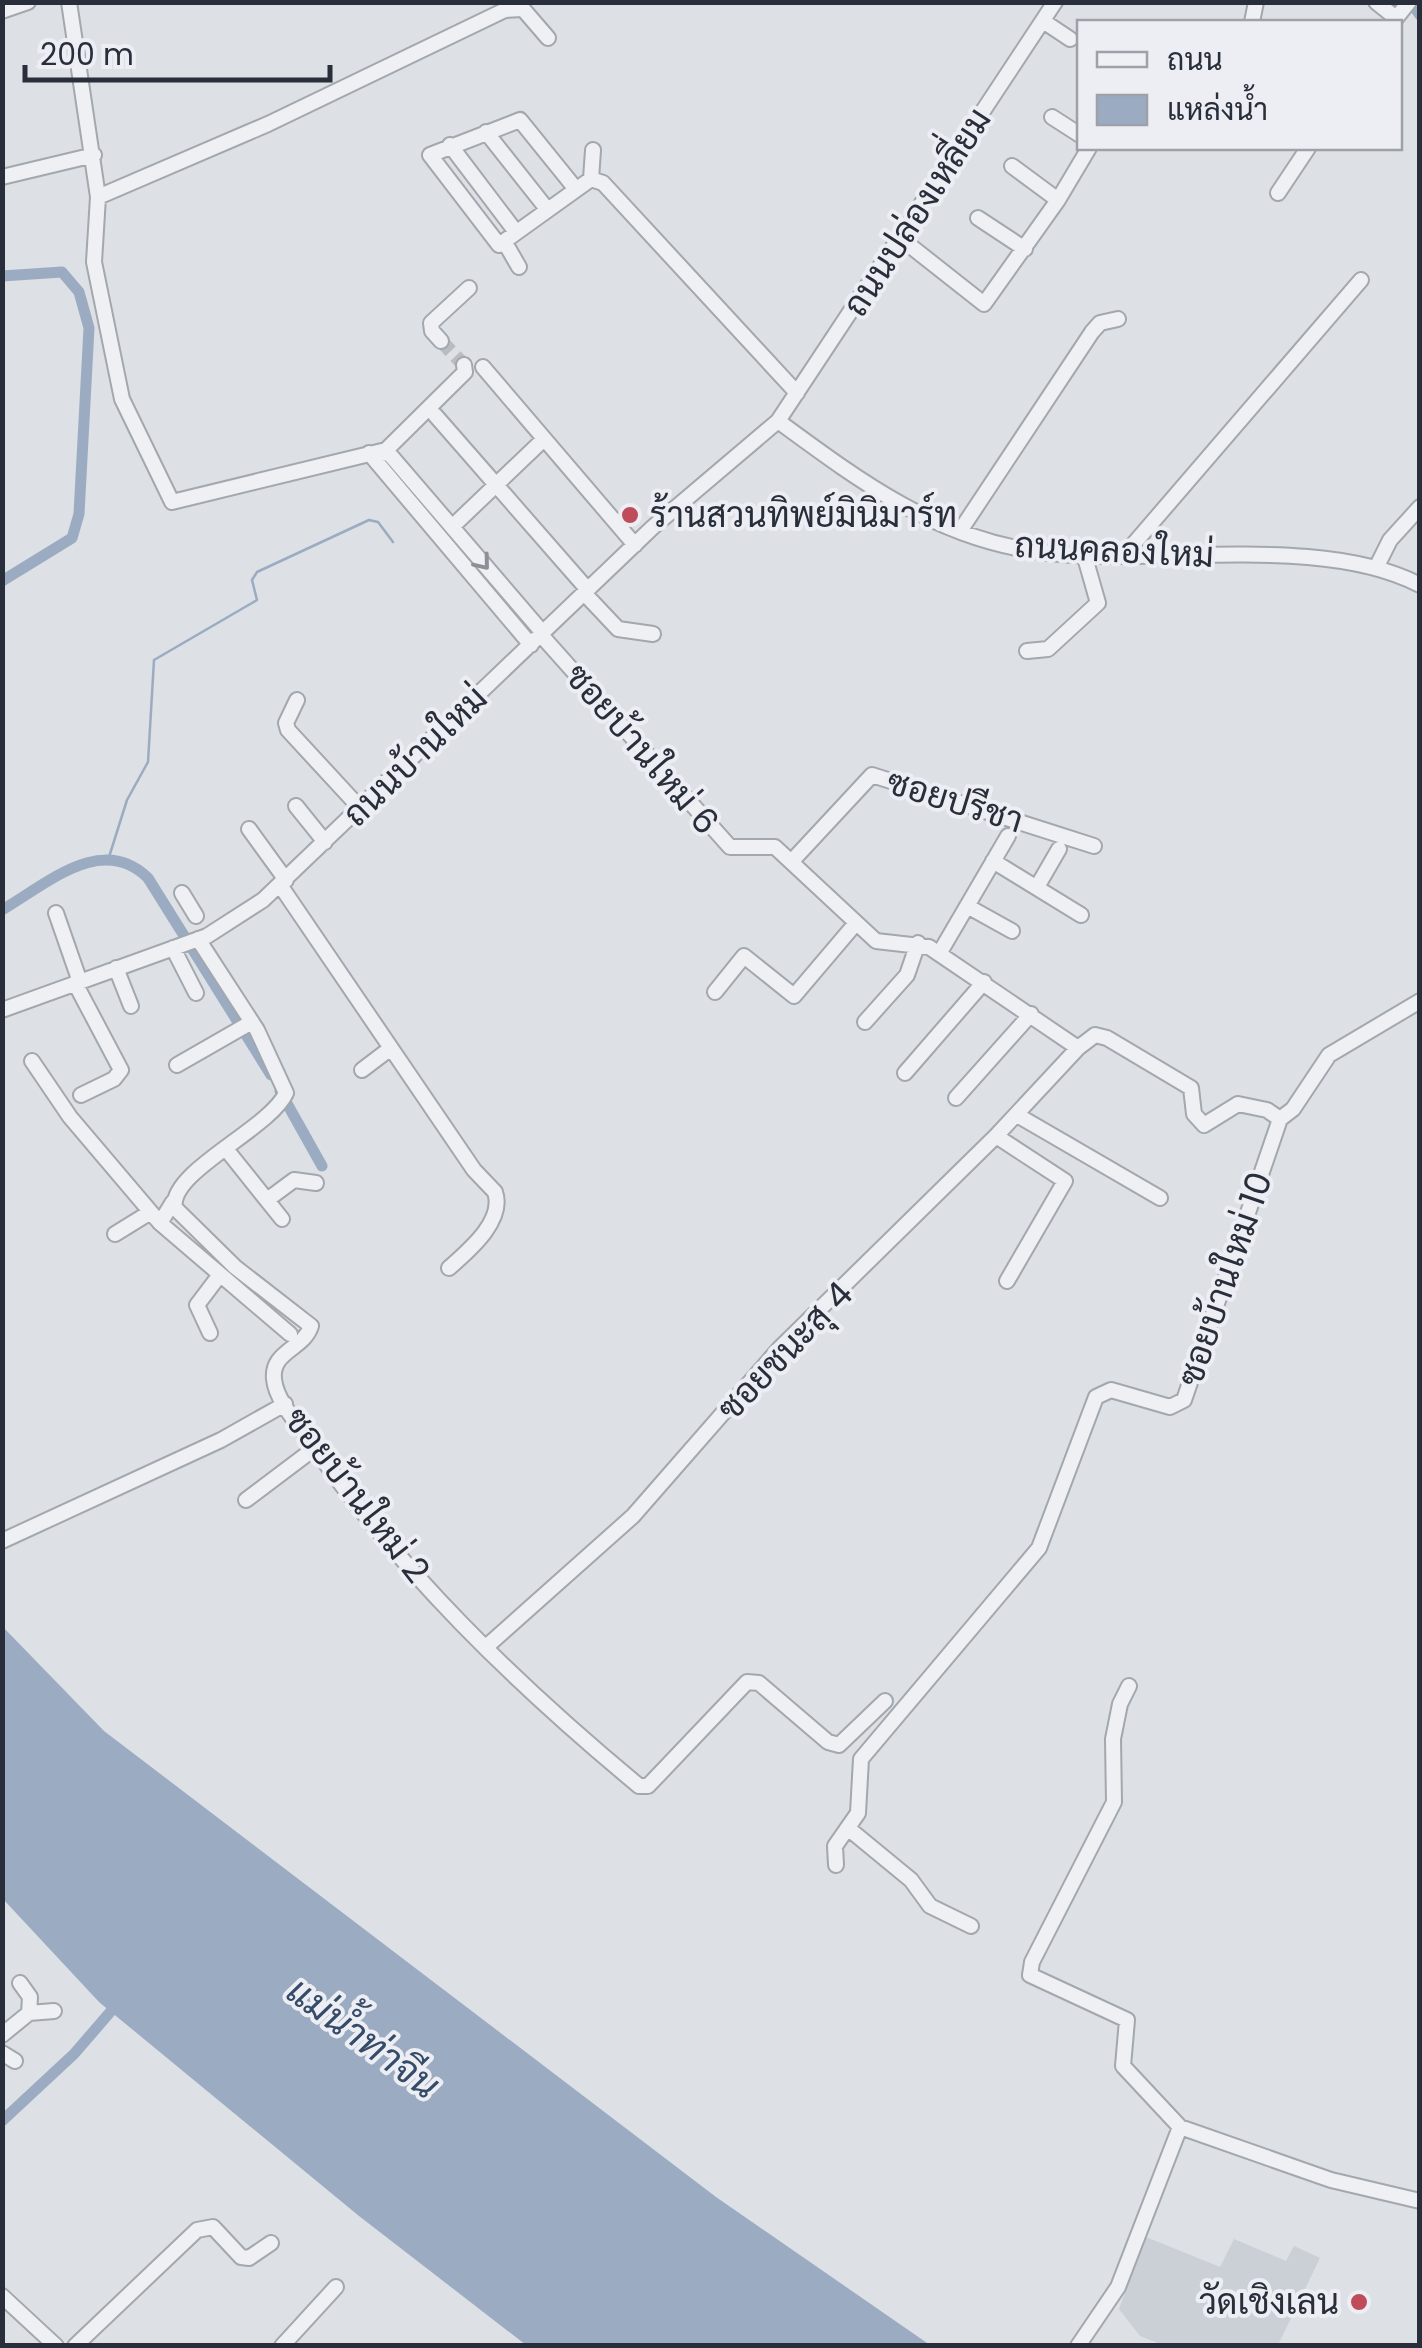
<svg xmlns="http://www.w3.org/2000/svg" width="1422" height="2348" font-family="Poppins,Sarabun,sans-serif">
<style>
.built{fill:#cbcfd6}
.water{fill:#9bacc2}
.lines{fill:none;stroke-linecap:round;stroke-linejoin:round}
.stream{stroke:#9bacc2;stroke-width:2.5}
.canal{stroke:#9bacc2;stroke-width:11}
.minor-tunnel{stroke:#b9bcc3;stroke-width:14;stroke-dasharray:14 7;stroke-linecap:butt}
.minor-casing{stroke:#a3a7ae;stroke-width:18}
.minor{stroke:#eff0f4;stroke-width:14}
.oneway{stroke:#8c8f97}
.poi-dot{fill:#bf4c5a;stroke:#eceef3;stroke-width:4}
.labels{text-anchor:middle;stroke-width:8;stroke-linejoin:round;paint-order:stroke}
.street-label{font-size:35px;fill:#282e3a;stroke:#eceef3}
.poi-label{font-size:35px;fill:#282e3a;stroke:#eceef3;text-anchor:start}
.water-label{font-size:38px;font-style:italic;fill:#364b69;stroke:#eceef3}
</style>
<rect width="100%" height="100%" fill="#dde0e5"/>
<path class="built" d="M1146,2237L1220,2267L1234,2239L1286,2261L1294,2246L1320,2258L1278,2345H1163L1140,2336L1119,2309Z"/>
<path class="water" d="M2,1626L104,1731L716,2197L930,2345H526L359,2216L99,2002L3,1899Z"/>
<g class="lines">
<path class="stream" d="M109,857L127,800L148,762L154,660L257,600L252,580L257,572L369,520L378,522L393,542"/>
<path class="canal" d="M1411,2L1420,15
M2,276L62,272L79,292L89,328L79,514L72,538L2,581
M2,910C48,883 102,833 148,878L271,1075
M280,1091L322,1166
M2,2121L74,2054L118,2003"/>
<path class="minor-tunnel" d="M441,341L464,365"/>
<defs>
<path id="minor" d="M69,2L98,197L94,262L122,399L172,502L386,450L543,633
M1376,2L1396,18
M2,11L28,2
M1043,21L1070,39
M1252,22L1256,2
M1393,22L1409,2
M1052,117L1080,135
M486,132L547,209
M450,145L516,232
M1012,166L1058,200
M2,177L94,155
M591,179L603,183L797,393
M591,179L593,150
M575,188L520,120L430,155L499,245L591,179
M1278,193L1308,148
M98,197L268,124L505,10L523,9L548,38
M978,218L1025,249
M899,237L984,304L1058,200L1089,148
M504,241L519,267
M441,341L432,331L431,323L469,288
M483,367L635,545
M435,415L588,590
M778,421C857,479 934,537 1034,551C1149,568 1318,532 1420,585
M369,453L531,645
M382,454L465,372L464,365
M454,525L544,439
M960,531L1092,332L1100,323L1118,319
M1125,554L1361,280
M1377,566L1390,540L1420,507
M584,593L618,629L653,634
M541,635L730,847H775L876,941L929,947L1078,1048L1095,1035L1107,1038L1191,1088L1194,1114L1204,1125L1238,1104L1267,1110L1280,1119
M1027,651L1048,649L1098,603L1084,554
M297,700L286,723L288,730L360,808
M296,806L325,842
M249,829L286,880
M792,861L872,775L1094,846
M993,861L1081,915
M280,885L474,1170L495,1192C505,1221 468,1251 449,1268
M1037,887L1059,849
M182,893L196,916
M967,906L1012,931
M56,913L80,982
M198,939L257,1030L286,1093C270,1129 168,1172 175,1208L235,1267L311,1326C304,1349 271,1351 274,1379C276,1400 296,1422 308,1438C398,1570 516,1684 639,1786H648L747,1682L759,1683L828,1742L839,1745L885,1701
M173,948L196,993
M939,954L1008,836
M116,968L131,1006
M75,983L121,1070L114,1079L81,1095
M715,992L744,956L794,996L856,923
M2,1010L207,936L263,900L653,527L778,421L1055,2
M865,1022L907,975L918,943
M32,1061L70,1117L160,1223
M177,1065L252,1022
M362,1070L391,1048
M905,1073L984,982
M956,1098L1031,1014
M1017,1115L1160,1198
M996,1136L1065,1181L1007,1281
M226,1149L282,1219
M267,1200L294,1180L316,1183
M173,1202L160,1223L290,1334
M115,1234L149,1213
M210,1333L197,1305L219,1276
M246,1500L315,1448
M2,1541L221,1440L285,1404
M486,1647L633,1516L779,1349L996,1136L1078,1048
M1129,1686L1120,1704L1113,1739L1114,1802L1032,1962L1030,1975L1127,2020L1123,2066L1180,2127L1331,2180L1420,2201
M849,1829L911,1880L930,1906L971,1926
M836,1865L835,1846L858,1813L861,1759L1039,1548L1096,1397L1111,1390L1170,1407L1184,1400L1280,1119L1293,1109L1329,1055L1420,1001
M20,1983L30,1997L29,2013
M2,2035L29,2013L54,2011
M2,2053L15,2061
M2,2296L56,2346
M75,2346L197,2230L213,2227L241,2257L249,2258L271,2243
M282,2346L336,2287
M1078,2346L1118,2287L1180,2127"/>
</defs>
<use href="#minor" class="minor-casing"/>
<use href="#minor" class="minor"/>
</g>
<defs><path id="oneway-chevron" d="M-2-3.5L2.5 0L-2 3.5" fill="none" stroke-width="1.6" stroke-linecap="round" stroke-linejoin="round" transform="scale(2.5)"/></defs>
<use class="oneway" href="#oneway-chevron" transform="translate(483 563) rotate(51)"/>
<g class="poi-dot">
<circle cx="630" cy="515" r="10"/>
<circle cx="1359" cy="2302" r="10"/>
</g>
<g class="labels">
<g class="street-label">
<text transform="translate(917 212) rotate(-57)" y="12">ถนนปล่องเหลี่ยม</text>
<text transform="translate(1114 550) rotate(3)" y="12">ถนนคลองใหม่</text>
<text transform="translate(642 749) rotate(49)" y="12">ซอยบ้านใหม่ 6</text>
<text transform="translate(415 756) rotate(-44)" y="12">ถนนบ้านใหม่</text>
<text transform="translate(955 801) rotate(17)" y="12">ซอยปรีชา</text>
<text transform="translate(1225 1279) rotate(-71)" y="12">ซอยบ้านใหม่ 10</text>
<text transform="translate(785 1351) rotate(-46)" y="12">ซอยชนะสุ 4</text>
<text transform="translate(357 1495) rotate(52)" y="12">ซอยบ้านใหม่ 2</text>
</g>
<g class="poi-label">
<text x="650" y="527">ร้านสวนทิพย์มินิมาร์ท</text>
<text x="1339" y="2314" text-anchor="end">วัดเชิงเลน</text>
</g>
<g class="water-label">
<text transform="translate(363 2038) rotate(36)" y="13">แม่น้ำท่าจีน</text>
</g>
</g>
<rect width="1422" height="2348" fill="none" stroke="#282e3a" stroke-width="10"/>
<rect x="1077" y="20" width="325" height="130" fill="#eceef3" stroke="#9ea1a9" stroke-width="2.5"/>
<rect x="1097" y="52" width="50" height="15" fill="#eff0f4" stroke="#9ea1a9" stroke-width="2.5"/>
<text x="1167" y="70" font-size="30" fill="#282e3a">ถนน</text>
<rect x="1097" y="95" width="50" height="30" fill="#9bacc2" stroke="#9ea1a9" stroke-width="2.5"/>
<text x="1167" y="120" font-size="30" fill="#282e3a">แหล่งน้ำ</text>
<path d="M25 65v15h305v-15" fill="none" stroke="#282e3a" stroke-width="5"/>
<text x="40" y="65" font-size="30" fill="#282e3a" stroke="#eceef3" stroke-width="8" paint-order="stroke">200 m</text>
</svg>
